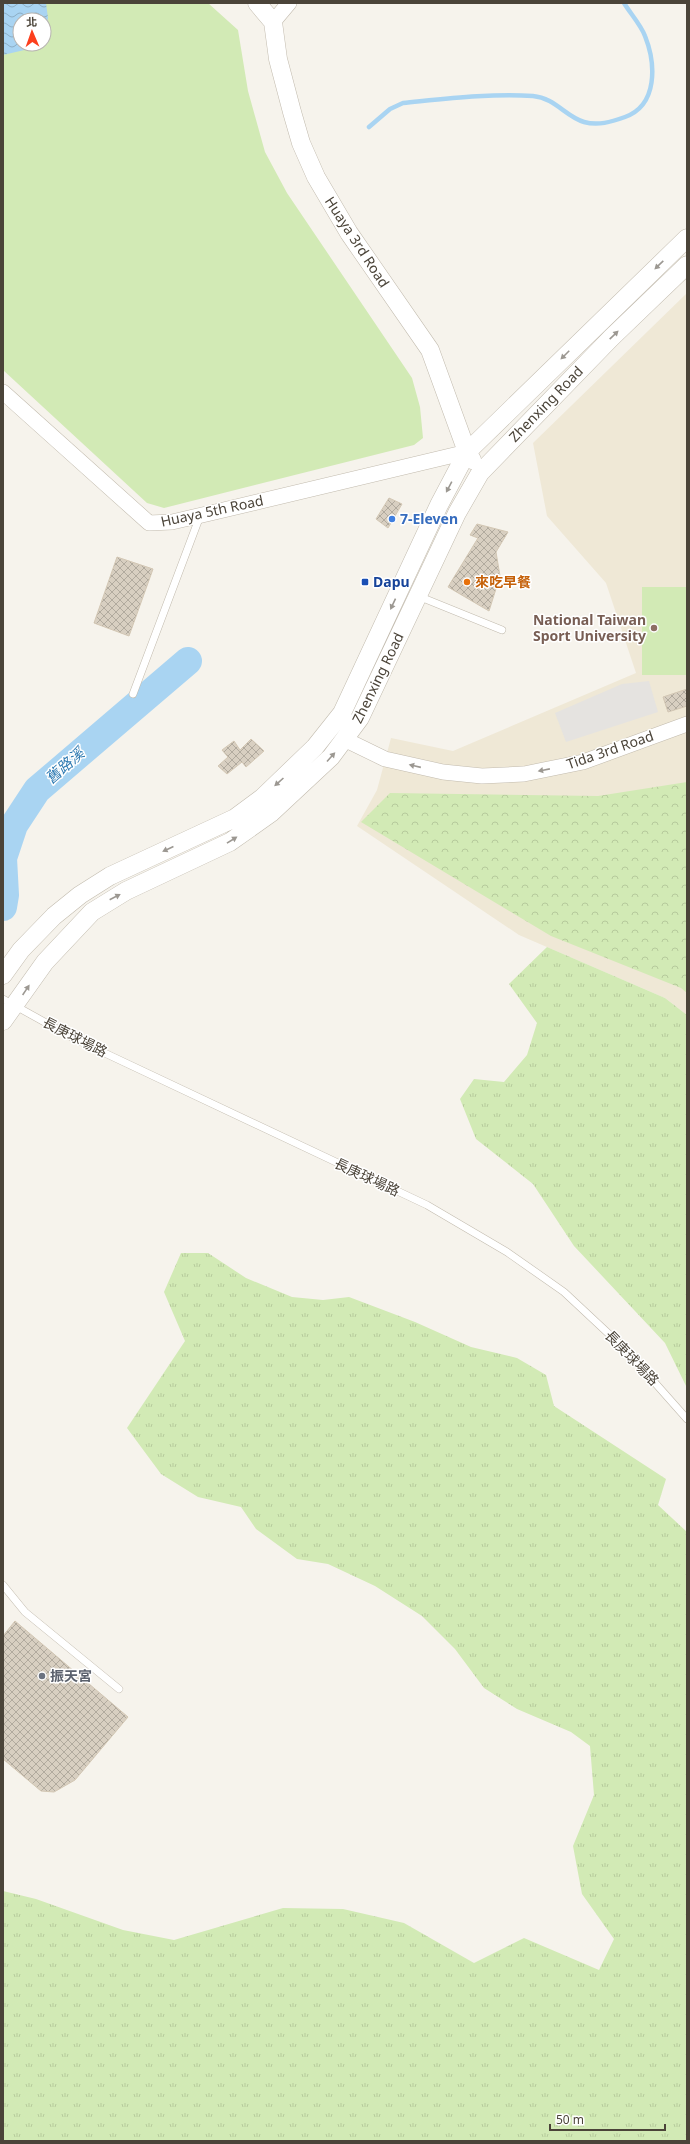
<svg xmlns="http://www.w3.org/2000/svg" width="690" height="2144" font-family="'Noto Sans','Noto Sans TC',sans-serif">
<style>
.education{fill:#efe8d6}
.grass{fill:url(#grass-tufts)}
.forest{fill:url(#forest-crowns)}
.park{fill:#d2eab5;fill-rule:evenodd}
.parking{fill:#e5e3e0}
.water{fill:url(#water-waves)}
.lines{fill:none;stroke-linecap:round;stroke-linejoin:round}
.stream{stroke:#a9d4f2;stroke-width:4.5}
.river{stroke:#a9d4f2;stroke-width:28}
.building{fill:url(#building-cross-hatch);stroke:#d3c7b4}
.service-casing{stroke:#c2bbae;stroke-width:8}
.minor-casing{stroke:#c2bbae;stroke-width:16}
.tertiary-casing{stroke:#c2bbae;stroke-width:19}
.service{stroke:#fff;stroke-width:7}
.minor{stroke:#fff;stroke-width:15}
.tertiary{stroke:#fff;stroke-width:18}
.oneway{fill:#9c9892}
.shop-dot{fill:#3f7fe0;stroke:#fff;stroke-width:1.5}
.transit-dot{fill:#1a4fb4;stroke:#fff;stroke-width:1.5}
.food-dot{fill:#e8710a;stroke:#fff;stroke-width:1.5}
.education-dot{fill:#8d6e63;stroke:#fff;stroke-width:1.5}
.worship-dot{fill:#6b7280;stroke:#fff;stroke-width:1.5}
.labels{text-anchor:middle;stroke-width:3;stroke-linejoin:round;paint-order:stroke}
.street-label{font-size:14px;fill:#4b4439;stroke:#fff}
.shop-label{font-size:14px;font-weight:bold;fill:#366cbe;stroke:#fff;text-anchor:start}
.transit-label{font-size:14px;font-weight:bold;fill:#164399;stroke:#fff;text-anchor:start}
.food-label{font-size:14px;font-weight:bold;fill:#c56008;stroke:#fff;text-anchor:start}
.education-label{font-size:14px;font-weight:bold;fill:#785e54;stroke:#fff;text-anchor:end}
.worship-label{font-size:14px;font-weight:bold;fill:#5b616d;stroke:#fff;text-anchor:start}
.water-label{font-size:15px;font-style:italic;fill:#2e7ab2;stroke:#fff}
</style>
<defs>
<pattern id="grass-tufts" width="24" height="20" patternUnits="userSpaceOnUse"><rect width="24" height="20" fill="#d2eab5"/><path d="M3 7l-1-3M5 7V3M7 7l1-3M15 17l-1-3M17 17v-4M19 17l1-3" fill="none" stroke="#b6ca9c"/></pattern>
<pattern id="forest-crowns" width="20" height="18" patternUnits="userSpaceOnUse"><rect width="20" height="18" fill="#d2eab5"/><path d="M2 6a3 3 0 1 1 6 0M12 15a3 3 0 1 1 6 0" fill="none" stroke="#b6ca9c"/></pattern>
<pattern id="water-waves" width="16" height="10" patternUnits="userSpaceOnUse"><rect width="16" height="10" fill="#a9d4f2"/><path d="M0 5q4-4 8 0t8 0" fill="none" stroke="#8caec5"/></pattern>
<pattern id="building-cross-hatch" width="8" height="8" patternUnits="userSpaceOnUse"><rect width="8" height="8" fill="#d8cfc1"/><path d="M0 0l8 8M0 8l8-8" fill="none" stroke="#b1aa9e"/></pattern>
</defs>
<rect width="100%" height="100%" fill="#f6f3ec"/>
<path class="education" d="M687,293V1015L665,998L519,935L357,826L377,790L391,738L453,751L636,673L606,583L547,516L533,443Z"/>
<path class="grass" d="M547,947L665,998L687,1015V1388L665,1343L574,1246L533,1184L476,1139L460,1099L474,1079L504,1082L527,1055L537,1023L509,984Z
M181,1253H208L246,1278L292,1297L323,1300L349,1297L415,1322L471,1347L517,1358L546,1375L554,1406L666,1479L658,1505L687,1532V2141H3V1891L36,1899L123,1930L174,1940L283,1908L343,1909L404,1923L474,1963L524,1938L599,1970L614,1939L582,1894L573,1846L594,1795L590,1746L571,1732L517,1709L484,1688L455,1649L422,1616L375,1586L328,1564L297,1559L256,1529L241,1507L198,1497L161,1474L127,1428L185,1341L164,1292Z"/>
<path class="forest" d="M687,782V993L681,988L551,936L361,822L390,793L598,796Z"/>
<path class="park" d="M3,3H208L238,30L248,91L265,152L287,193L412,378L420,407L423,438L414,445L164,508L147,503L3,370ZM20,20H44V44H20Z
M642,587H687V675H642Z"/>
<path class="parking" d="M649,681L658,712L566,742L555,713L622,684Z"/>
<path class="water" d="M3,3H46L48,18L44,37V20H20V44H37L33,48L3,55Z"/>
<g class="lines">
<path class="stream" d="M369,127L390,109L403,103C444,99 492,93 533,96C555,98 566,117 584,122C598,126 611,122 625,117C658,105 656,64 645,36C641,25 630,13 624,3"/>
<path class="river" d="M3,907L5,895L3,858L14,825L37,790L188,661"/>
</g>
<path class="building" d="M389,498L402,504L388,528L376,519Z
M477,524L508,532L496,552L500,576L489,611L448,587L478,538L470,535Z
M117,557L153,569L129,636L94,623Z
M687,689V706L668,712L663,697Z
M251,739L264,751L246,767L242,762L227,774L218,766L228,757L222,750L234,741L240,750Z
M15,1621L128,1717L75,1780L54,1792L41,1791L3,1759V1636Z"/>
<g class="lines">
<defs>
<path id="service" d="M418,596L502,630
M133,694L200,516
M3,999L75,1039L427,1205L507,1252L564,1292L625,1349L687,1419
M3,1585L25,1612L119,1689"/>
<path id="minor" d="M273,22L289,3
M3,392L149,523L172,522L215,512L467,452
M346,740L385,759L443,772L482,776L524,774L583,762L687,724"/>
<path id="tertiary" d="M257,3L273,22L278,59L292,112L301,143L316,177L349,233L430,350L467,452L472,460
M3,975L21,950L54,916L80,895L110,876L235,818L262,798L315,747L342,713L439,505L467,452L687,238
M3,1021L45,962L92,912L126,891L230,842L271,813L331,757L360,718L457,513L480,473L611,338L687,265"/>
</defs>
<use href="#service" class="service-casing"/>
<use href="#minor" class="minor-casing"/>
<use href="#tertiary" class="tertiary-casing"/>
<use href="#service" class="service"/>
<use href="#minor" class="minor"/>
<use href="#tertiary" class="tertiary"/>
</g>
<defs><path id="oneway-solid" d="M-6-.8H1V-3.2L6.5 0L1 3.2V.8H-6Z"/></defs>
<g class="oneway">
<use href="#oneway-solid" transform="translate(659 265) rotate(136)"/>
<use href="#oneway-solid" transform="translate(614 335) rotate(-44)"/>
<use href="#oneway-solid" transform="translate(565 355) rotate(135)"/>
<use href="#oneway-solid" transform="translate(449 487) rotate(118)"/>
<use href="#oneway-solid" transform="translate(393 604) rotate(115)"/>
<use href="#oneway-solid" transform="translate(331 757) rotate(-48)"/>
<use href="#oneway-solid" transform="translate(415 766) rotate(-167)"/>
<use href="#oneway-solid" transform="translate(544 770) rotate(169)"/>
<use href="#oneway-solid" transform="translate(279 782) rotate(138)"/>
<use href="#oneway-solid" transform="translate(232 840) rotate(-32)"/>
<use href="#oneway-solid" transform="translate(168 849) rotate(155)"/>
<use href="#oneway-solid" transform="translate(115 897) rotate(-27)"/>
<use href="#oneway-solid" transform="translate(26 990) rotate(-56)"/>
</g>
<circle class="shop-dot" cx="392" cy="519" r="4"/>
<rect class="transit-dot" x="361" y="578" width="8" height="8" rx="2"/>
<circle class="food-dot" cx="467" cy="582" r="4"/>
<circle class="education-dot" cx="654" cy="628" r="4"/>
<circle class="worship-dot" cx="42" cy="1676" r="4"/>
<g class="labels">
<g class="street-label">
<text transform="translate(357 242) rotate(57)" y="5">Huaya 3rd Road</text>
<text transform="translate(546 404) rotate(-46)" y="5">Zhenxing Road</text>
<text transform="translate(212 511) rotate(-12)" y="5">Huaya 5th Road</text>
<text transform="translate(378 678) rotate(-64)" y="5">Zhenxing Road</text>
<text transform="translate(610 750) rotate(-19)" y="5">Tida 3rd Road</text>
<text transform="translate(75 1037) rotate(27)" y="5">長庚球場路</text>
<text transform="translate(367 1177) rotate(25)" y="5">長庚球場路</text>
<text transform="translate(632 1358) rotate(46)" y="5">長庚球場路</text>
</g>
<g class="shop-label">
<text x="400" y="524">7-Eleven</text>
</g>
<g class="transit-label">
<text x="373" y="587">Dapu</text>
</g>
<g class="food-label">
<text x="475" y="587">來吃早餐</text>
</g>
<g class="education-label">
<text x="646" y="625">National Taiwan<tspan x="646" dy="16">Sport University</tspan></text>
</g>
<g class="worship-label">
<text x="50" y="1681">振天宮</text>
</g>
<g class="water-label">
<text transform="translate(65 766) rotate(-41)" y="5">舊路溪</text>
</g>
</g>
<rect width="690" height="2144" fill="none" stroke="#4b4439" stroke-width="8"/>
<g transform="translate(32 32) rotate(358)"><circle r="19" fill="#ffffff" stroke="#b7b4b0"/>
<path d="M0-3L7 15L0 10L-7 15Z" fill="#fc3f1d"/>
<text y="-6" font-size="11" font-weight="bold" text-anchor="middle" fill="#4b4439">北</text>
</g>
<path d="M550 2124v6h115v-6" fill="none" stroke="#4b4439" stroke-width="2"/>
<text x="556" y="2124" font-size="12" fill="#4b4439" stroke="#ffffff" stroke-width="3" paint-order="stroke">50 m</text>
</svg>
